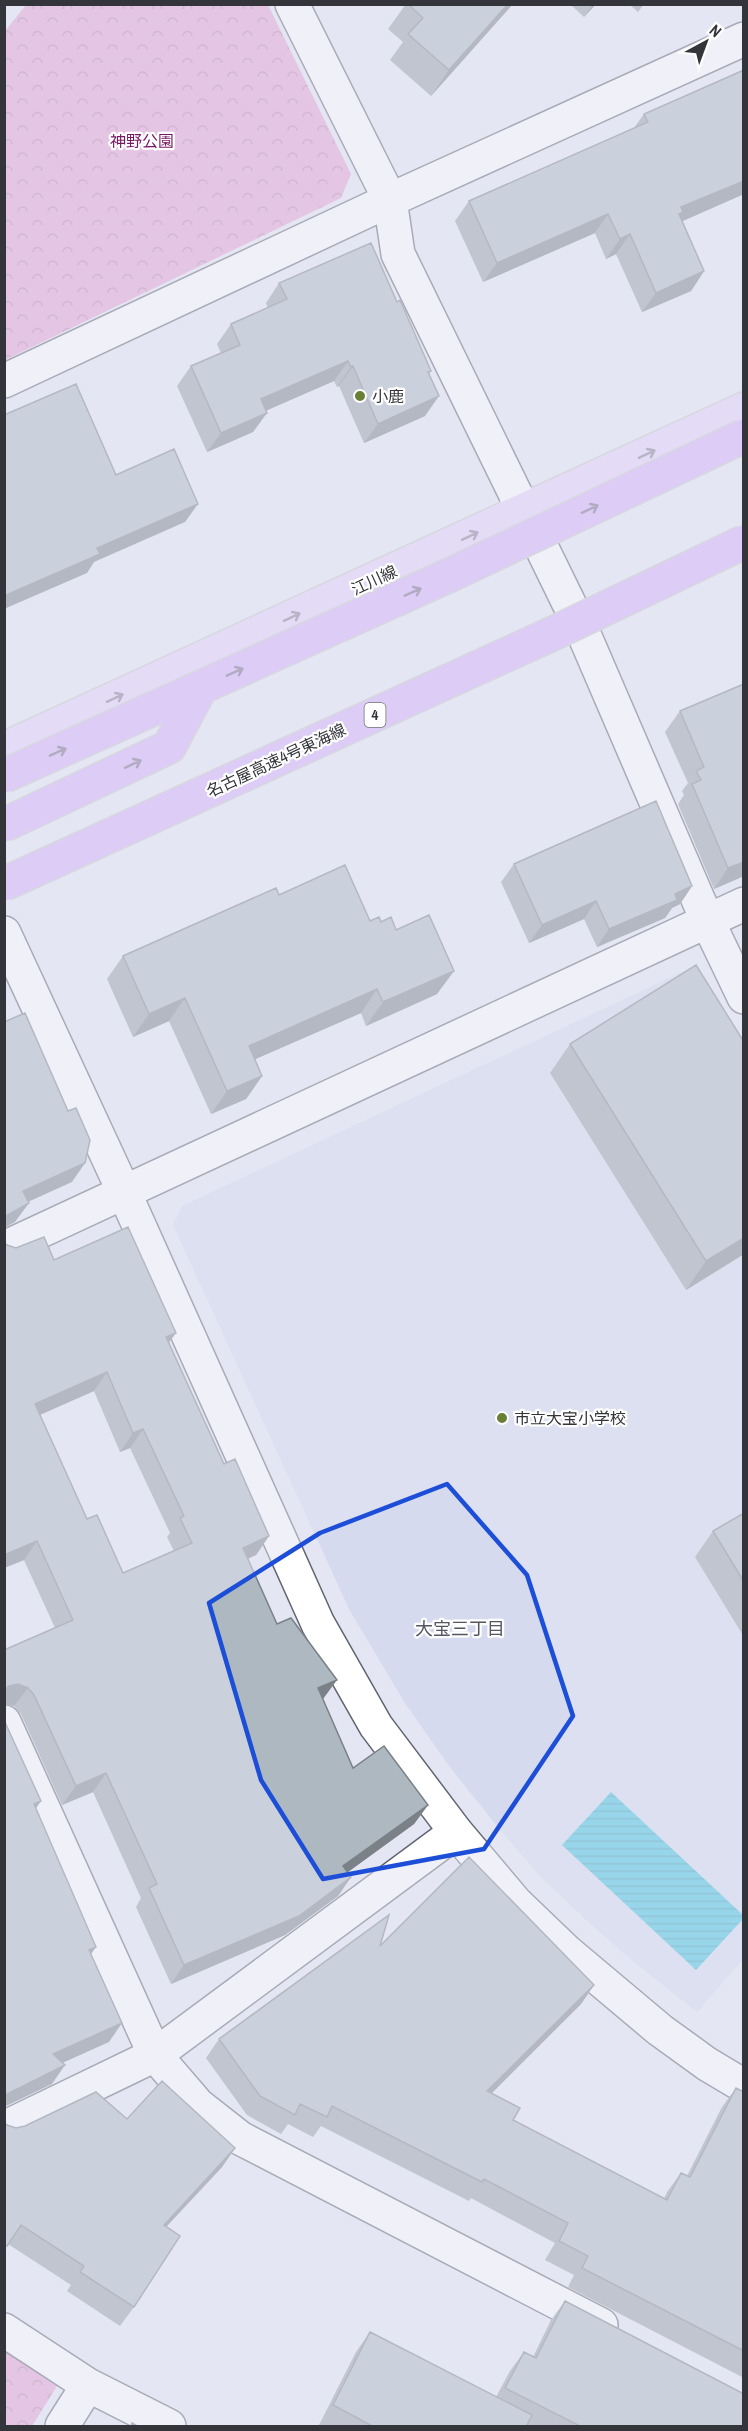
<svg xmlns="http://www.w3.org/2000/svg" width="748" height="2431" font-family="'Archivo Narrow','Noto Sans JP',sans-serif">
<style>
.built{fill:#d6daee}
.park{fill:url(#park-crowns)}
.water{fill:url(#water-rules)}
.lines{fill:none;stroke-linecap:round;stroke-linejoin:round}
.street-casing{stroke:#61646f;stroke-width:36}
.primary-casing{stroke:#c6c6c8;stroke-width:36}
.street{stroke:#fff;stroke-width:33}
.primary{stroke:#e5cffd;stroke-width:33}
.highway-bridge-casing{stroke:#c6c6c8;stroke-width:36;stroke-linecap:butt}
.highway-bridge{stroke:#d4affb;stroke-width:33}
.wall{fill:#969ea6;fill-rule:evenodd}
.shaded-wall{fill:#7a8187}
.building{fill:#aeb8c1;stroke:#7a8187;stroke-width:1.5;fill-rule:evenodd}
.oneway{stroke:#847a92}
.oneway2{stroke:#746687}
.marked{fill:none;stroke:#1d4ed8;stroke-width:4.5;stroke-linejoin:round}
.poi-dot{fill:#678033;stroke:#fff;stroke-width:2}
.labels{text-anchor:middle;stroke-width:4.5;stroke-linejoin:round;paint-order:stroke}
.shield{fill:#fff;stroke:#717275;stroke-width:1.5}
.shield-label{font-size:15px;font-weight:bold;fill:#34353a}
.park-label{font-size:16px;fill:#751a64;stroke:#fff}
.poi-label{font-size:16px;fill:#34353a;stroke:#fff;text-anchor:start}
.street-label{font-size:16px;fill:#34353a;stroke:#fff}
.neighbourhood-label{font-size:18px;fill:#545661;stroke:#fff}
</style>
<defs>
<pattern id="park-crowns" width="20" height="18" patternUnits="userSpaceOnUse" patternTransform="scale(1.5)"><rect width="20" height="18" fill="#e49dd2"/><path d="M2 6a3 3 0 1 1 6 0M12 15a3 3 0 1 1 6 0" fill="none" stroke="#ba81ab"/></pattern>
<pattern id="water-rules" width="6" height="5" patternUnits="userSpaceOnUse" patternTransform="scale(1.5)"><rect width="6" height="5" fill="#39c2df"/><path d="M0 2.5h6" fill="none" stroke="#319eb6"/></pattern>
</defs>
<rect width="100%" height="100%" fill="#e4e6f3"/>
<path class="built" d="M684,971L704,984L744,1067V1958L697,2012L635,1963L587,1921L538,1874L500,1830L449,1766L405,1703L350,1611L173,1225L182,1206Z"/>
<path class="park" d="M26,5H268L351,174L341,198L5,360V31Z
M4,2350L57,2386L32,2426H5Z"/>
<path class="water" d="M611,1792L743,1915V1919L696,1970L562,1845Z"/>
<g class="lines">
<defs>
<path id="street" d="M292,4L390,200L398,254L583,632L707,920L744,997
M4,381L390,200L744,39
M4,933L124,1192L318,1624L376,1726L456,1832L516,1903L566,1951L660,2030L707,2064L744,2086
M4,1248L744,904
M4,1722L155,2055L198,2105L240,2138L601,2325
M4,2128L155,2055L456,1832
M4,2330L88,2385L169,2426
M62,2426L88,2385"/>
<path id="primary" d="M4,749L744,409"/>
</defs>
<use href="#street" class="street-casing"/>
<use href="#primary" class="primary-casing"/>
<use href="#street" class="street"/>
<use href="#primary" class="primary"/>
<defs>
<path id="highway-bridge" d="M4,776L450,575L744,436
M4,825L169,747L201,687
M4,884L554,633L744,542"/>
</defs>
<use href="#highway-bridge" class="highway-bridge-casing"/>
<use href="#highway-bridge" class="highway-bridge"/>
</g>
<path class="wall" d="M406,4H513L431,96L390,60L403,42L388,29Z
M570,4H596L584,17Z
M629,4H644L638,12Z
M744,70V194L682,221L704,271L691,291L642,312L616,254L606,259L595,233L483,282L455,221L469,201L634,128L644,114Z
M279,283L397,302L431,371L429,374L425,416L364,443L339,386L337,387L334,381L266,410L253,432L207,452L177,386L191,366L221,353L217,344L231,324L268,308L266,303Z
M744,684V876L714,889L678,804L684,795L682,791L688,783L665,732L680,711Z
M514,864L692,886L680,904L672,908L665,918L597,947L584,919L529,943L501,882Z
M279,895L370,921L381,922L396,930L437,994L366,1026L361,1013L255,1059L262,1076L246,1099L211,1114L169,1021L133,1037L107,979L123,956Z
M744,1042V1254L686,1290L550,1073L570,1044Z
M4,1242L7,1245L54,1260L169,1342L224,1464L269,1536L256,1555L247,1559L277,1624L323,1699L353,1768L428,1805L414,1824L348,1872L351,1877L338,1896L285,1935L171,1984L136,1907L141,1898L93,1792L62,1805L21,1714L14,1706L4,1704V1650L55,1628L24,1560L4,1568ZM94,1391L120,1452L130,1448L170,1533L167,1537L174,1551L123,1573L87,1519L40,1414Z
M744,1513V1637L695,1557L713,1531Z
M380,1946L594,1985L581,2004L491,2093L513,2120L664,2199L667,2192L681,2173L687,2176L722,2107L736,2088L744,2092V2378L568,2287L574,2275L545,2260L555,2243L471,2198L469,2201L321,2126L313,2137L288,2124L281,2134L247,2115L206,2058L219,2039Z
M127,2119L235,2148L222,2167L166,2227L134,2307L120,2326L67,2291L71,2285L8,2244L4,2249V2122L7,2125L16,2128Z
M565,2301L744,2427H530L527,2425L526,2427H321L319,2425L356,2352L370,2332L496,2397L510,2371L524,2352L533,2357L551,2320Z"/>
<path class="shaded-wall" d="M508,4H513L431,96L449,70Z
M593,4H596L584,17Z
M744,181V194L676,224L681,207Z
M608,214L595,233L483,282L497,263Z
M630,234L616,254L606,259L620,239Z
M704,271L691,291L642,312L656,293Z
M348,361L334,381L247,419L261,399Z
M353,366L339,386L337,387L351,367Z
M439,396L425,416L364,443L378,424Z
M267,413L253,432L207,452L221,433Z
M198,504L185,522L94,562L87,573L4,609V596L97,548Z
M744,862V876L714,889L728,868Z
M692,886L680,904L672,908L665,918L597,947L609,929L675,894Z
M596,901L584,919L529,943L542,925Z
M454,971L437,994L366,1026L383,1002Z
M377,989L361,1013L233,1069L249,1046Z
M185,998L169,1021L133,1037L149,1014Z
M262,1076L246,1099L211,1114L227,1091Z
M85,1163L72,1182L10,1210L23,1191Z
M29,1203L15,1222L4,1228V1217Z
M744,1238V1254L686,1290L706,1261Z
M176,1333L162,1352L166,1337Z
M107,1372L94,1391L22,1423L35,1404Z
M143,1429L130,1448L120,1452L133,1433Z
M269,1536L256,1555L229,1567L243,1548Z
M37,1541L24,1560L4,1568V1555Z
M337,1680L323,1699L318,1688Z
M18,1684L28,1688L14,1706L4,1704V1690L9,1686Z
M106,1773L93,1792L62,1805L76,1786Z
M41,1801L28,1820L34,1804Z
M428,1805L414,1824L330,1885L343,1866Z
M351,1877L338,1896L285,1935L171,1984L184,1965Z
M96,1947L83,1966L89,1950Z
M594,1985L581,2004L474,2111L487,2091Z
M122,2023L109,2042L40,2073L53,2054Z
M65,2065L52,2084L4,2107V2096L9,2093Z
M235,2148L222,2167L150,2244L164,2225Z"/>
<path class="building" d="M408,4H508L449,70L408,34L423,18Z
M744,70V181L681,207L683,212L679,214L704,271L656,293L630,234L620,239L608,214L497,263L469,201L648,122L644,114Z
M371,243L397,302L400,300L431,371L428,372L439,396L378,424L353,366L351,367L348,361L261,399L267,413L221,433L191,366L240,345L231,324L287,299L279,283Z
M76,384L116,475L174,449L198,504L97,548L100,554L4,596V415Z
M744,684V862L728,868L692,784L701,780L696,771L704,767L680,711Z
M656,801L692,886L675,894L677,900L609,929L596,901L542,925L514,864Z
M345,865L370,921L379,917L381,922L391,917L396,930L429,915L454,971L383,1002L377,989L249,1046L262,1076L227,1091L185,998L149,1014L123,956L276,888L279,895Z
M696,965L744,1042V1238L706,1261L570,1044Z
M25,1013L68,1111L76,1108L90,1140L85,1163L23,1191L29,1203L4,1217V1022Z
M128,1227L176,1333L166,1337L224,1464L235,1459L269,1536L243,1548L277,1624L291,1618L337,1680L318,1688L353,1768L384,1746L428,1805L343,1866L351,1877L299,1916L184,1965L149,1888L157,1884L106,1773L76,1786L34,1695L28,1688L18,1684L9,1686L4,1690V1650L73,1620L37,1541L4,1555V1242L7,1245L16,1248L44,1237L54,1260ZM107,1372L133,1433L143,1429L184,1516L180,1518L192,1543L123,1573L97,1515L87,1519L35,1404Z
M744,1513V1582L713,1531Z
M4,1720L41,1801L34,1804L96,1947L89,1950L122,2023L53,2054L65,2065L9,2093L4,2096Z
M469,1857L594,1985L487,2091L520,2108L513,2120L667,2200L681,2173L690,2177L736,2088L744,2092V2351L582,2268L588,2256L559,2241L568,2223L484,2179L482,2182L332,2106L327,2117L300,2104L295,2115L260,2096L219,2039L389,1915L380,1946Z
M162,2081L235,2148L164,2225L180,2236L134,2307L80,2272L84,2266L21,2225L7,2246L4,2245V2122L7,2125L16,2128L25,2126L96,2092L127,2119Z
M565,2301L744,2394V2427H582L505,2388L524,2352L536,2358Z
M370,2332L532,2415L526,2427H374L333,2405Z
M132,2423L139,2427H131Z"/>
<defs><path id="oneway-shaft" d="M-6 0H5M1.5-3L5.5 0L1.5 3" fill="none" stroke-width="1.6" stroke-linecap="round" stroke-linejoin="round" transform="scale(1.5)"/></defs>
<g class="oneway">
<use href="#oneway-shaft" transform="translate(647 454) rotate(-25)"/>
<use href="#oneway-shaft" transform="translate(470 536) rotate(-25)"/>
<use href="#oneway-shaft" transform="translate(292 617) rotate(-25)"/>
<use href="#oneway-shaft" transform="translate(115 698) rotate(-25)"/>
</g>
<g class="oneway2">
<use href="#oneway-shaft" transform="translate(590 509) rotate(-25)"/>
<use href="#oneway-shaft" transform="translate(413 592) rotate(-24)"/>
<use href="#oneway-shaft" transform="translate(235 672) rotate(-24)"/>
<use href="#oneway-shaft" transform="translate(58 752) rotate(-24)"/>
<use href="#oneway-shaft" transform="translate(133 764) rotate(-25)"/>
</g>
<path d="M0 0H748V2431H0ZM447,1484L527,1575L573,1716L484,1849L323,1879L261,1780L209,1603L320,1533Z" fill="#e4e6f3" fill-opacity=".55" fill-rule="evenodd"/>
<path class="marked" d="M447,1484L527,1575L573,1716L484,1849L323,1879L261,1780L209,1603L320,1533Z"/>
<g class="poi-dot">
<circle cx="360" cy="396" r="6"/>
<circle cx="502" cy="1418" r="6"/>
</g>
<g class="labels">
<rect class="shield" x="364.5" y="703" width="21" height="24" rx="4.5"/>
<g class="shield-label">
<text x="375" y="720">4</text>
</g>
<g class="park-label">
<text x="142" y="147">神野公園</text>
</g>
<g class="poi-label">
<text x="372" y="402">小鹿</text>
<text x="514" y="1424">市立大宝小学校</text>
</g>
<g class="street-label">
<text transform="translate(374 580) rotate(-25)" y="6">江川線</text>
<text transform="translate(276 760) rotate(-25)" y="6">名古屋高速4号東海線</text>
</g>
<g class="neighbourhood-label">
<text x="460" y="1635">大宝三丁目</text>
</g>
</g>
<rect width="748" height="2431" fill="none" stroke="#34353a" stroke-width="12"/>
<g transform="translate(706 42) rotate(41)" stroke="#ffffff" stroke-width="4.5" paint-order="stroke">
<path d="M0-4.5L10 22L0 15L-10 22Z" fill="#34353a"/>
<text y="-9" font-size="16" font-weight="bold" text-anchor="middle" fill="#34353a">N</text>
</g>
</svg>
